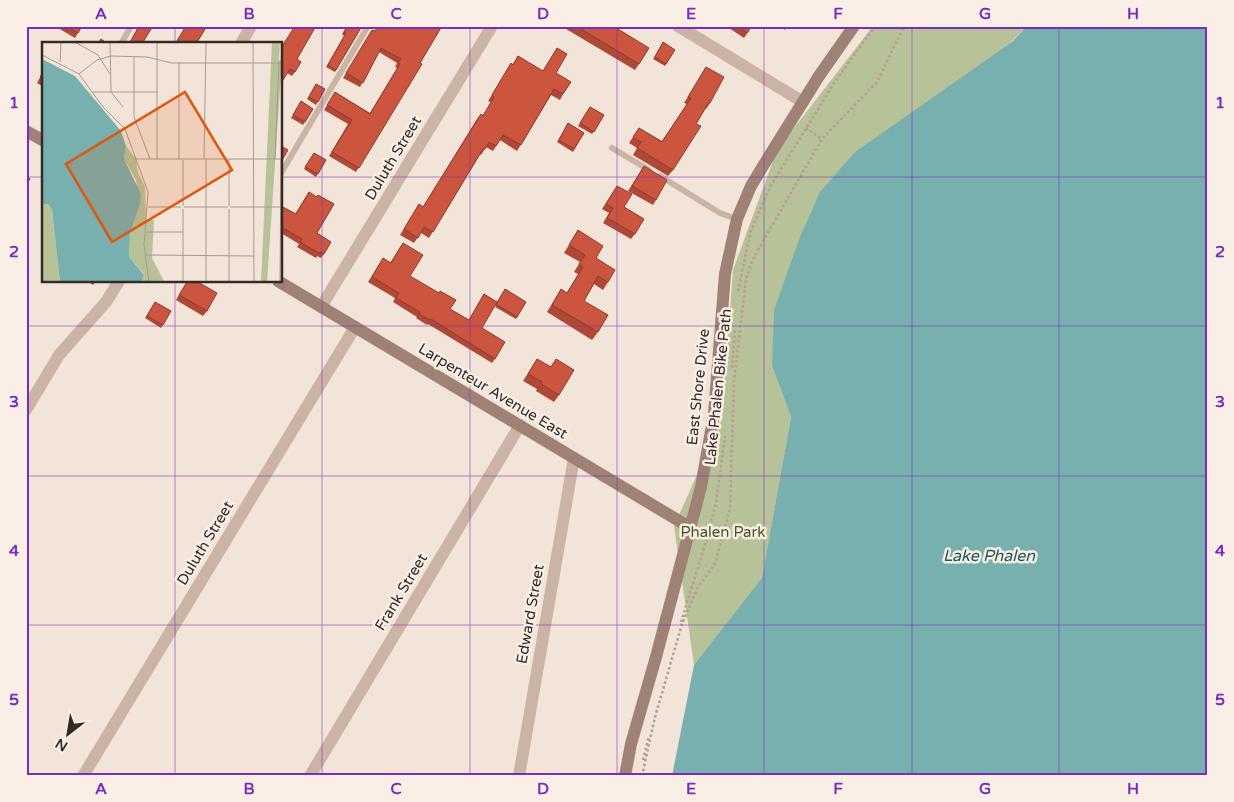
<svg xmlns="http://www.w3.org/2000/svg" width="1234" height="802" font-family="'Varela Round',sans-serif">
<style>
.green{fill:#b8c299}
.water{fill:#77b0ae}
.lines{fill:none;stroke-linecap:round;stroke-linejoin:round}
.path{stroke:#b79d8f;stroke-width:2.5;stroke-dasharray:2.5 2.5;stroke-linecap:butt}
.lane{stroke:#cbb3a5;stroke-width:6}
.street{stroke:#cbb3a5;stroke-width:12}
.secondary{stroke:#9f8176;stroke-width:12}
.wall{fill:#af4936}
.building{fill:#cb553f;stroke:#8e3c2c}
.grid{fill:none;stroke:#7b2cbf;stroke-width:1;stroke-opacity:0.55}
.labels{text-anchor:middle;stroke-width:5;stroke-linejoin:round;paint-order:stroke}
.street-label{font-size:15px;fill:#362a27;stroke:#faefe6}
.park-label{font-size:15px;fill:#495529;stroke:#faefe6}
.water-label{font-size:16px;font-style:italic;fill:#1b5958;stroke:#faefe6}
.inset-road{fill:none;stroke:#a79a92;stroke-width:1}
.view{fill:#df570d;fill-opacity:0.15;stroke:#df570d;stroke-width:2.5}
.inset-edge{fill:none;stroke:#362a27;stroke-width:2.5}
.neatline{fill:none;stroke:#7b2cbf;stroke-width:2}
.grid-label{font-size:16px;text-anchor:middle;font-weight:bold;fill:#7b2cbf}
</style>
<rect width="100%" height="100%" fill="#f2e4d9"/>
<path class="green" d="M873,26H1027L1012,41L772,366L791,417L762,579L694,665L674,526L722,419L733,270L777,150Z"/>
<path class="water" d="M1027,26H1208V776H672L694,665L762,578L791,417L772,366L774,310L800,237L820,192L855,152L1012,42Z"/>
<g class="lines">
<path class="path" d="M806,128L822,139
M738,291L751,230L770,187L834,83L875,26
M732,368L735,329
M681,622L708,535L716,503L725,436
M643,760L649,736
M642,776L655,717L682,624L698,587L715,564L730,509L734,382L746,278L755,255L822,139L877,82L904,26"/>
<path class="lane" d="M121,44L131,26
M612,148L649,170
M281,173L368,26
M660,176L720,213L737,219"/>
<path class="street" d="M678,26L803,102
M241,44L251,26
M321,307L492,26
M26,410L59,355L106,302L119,281
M83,776L355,327
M310,776L520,425
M519,776L574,458"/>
<path class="secondary" d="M26,131L44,141
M278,281L691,528
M625,776L631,744L656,657L701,487L714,414L725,274L737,219L751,186L763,166L819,76L854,26"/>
</g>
<path class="wall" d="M59,26H82L75,38L58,28Z
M347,26H362L335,72L326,67L344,36L342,34Z
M442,26L356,172L329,156L348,124L324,110L335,92L370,113L397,68L395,67L397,63L379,52L360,87L343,78L372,30L375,31Z
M561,26H613L639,64L635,70Z
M726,26H752L744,38Z
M779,26H787L785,30Z
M663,42L675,50L665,66L653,59Z
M281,47L297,59L295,72L292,76L287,73Z
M557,48L556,73L563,94L560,100L551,95L517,151L500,140L493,151L486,147L481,155L480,154L429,238L421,233L414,243L400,235L419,204L423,207L477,119L481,114L483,115L491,102L488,101L511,63L513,64L518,56L543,71Z
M706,67L710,103L706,109L705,108L696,124L673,170L668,176L633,155L637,148L629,143L639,128L662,141L687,104L684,103Z
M44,70V87L37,83Z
M316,84L325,89L316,105L307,99Z
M301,101L313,109L303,125L291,118Z
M590,107L604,115L592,134L578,126Z
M568,123L584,133L573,152L557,142Z
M314,153L326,160L316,177L304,169Z
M644,166L656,200L653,205L628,191Z
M617,186L624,207L635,234L631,239L603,223L609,213L602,209Z
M309,192L317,233L324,254L321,258L317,256L316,258L297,247L299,244L281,233V206L295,214Z
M44,210V216L41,215Z
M578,230L596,258L608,282L603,290L594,284L584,301L598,332L592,340L547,312L561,289L567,293L578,274L574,272L580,262L564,253Z
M403,243L410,276L450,309L469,320L484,294L482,328L495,359L492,363L428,324L427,325L416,318L417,317L393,302L395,298L368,282L383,258L390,263Z
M87,281H96L93,285Z
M187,281L207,311L203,316L176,300Z
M505,289L526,302L516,319L495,307Z
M155,302L171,311L161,328L145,318Z
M537,359L551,367L556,359L559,395L554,402L536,391L537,389L523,381Z"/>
<path class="building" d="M67,26H82L78,33Z
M139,26H153L143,42L145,43V44H129Z
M186,26H207L196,44H175Z
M295,26H316L297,59L301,62L295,72L290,69L281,83V48Z
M348,26H362L336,70L328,65L346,33L344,32Z
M378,26H442L420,63L422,64L359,168L332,152L352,120L327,105L335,92L370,114L400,64L398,63L401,59L381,48L363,83L346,73L372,30L375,31Z
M576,26H613L649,48L639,64Z
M737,26H752L747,33Z
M101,39L108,44H98Z
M663,42L675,50L666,64L655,57Z
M557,48L567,54L556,73L571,82L563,94L554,89L521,145L503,135L496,146L489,142L485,149H483L433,232L424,227L418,238L404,229L419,204L423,207L481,114L483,116L494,97L492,95L511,63L513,65L518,56L543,71Z
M706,67L724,77L710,103L709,102L696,124L701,126L673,170L637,148L641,142L633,137L639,128L662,142L691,98L688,97Z
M44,71V80L40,77Z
M316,84L325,89L318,102L309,97Z
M301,101L313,109L305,122L293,115Z
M590,107L604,115L594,132L580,123Z
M568,123L584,133L574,149L559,140Z
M281,146L288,150L281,162Z
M314,153L326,160L318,174L305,167Z
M644,166L667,180L656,200L632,186Z
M26,176L30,179L26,185Z
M617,186L632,194L624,207L644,219L635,234L607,218L613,208L606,204Z
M309,192L317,197L318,195L334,204L317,233L331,242L324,254L320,252L319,253L300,242L302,239L281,227V206L296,214Z
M578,230L603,246L596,258L615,270L608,282L598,276L584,301L608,315L598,332L552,305L561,289L567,293L583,267L579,264L585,255L569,245Z
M403,243L423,255L410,276L439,293L440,291L456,300L450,309L469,320L484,294L497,302L482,328L505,342L495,359L431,319L430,320L419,314L420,312L396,298L399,293L372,277L383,258L391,263Z
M188,281H196L217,293L207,311L179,295Z
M505,289L526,302L517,317L496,304Z
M155,302L171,311L163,325L147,316Z
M537,359L551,367L556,359L574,370L559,395L541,384L542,382L528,374Z"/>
<path class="grid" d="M175,26V44M322,26V776M470,26V776M617,26V776M764,26V776M912,26V776M1059,26V776M26,177H44M281,177H1208M175,281V776M26,326H1208M26,476H1208M26,625H1208"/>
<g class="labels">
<g class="street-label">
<text transform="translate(393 158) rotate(-59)" y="5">Duluth Street</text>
<text transform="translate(698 387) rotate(-84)" y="5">East Shore Drive</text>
<text transform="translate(718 387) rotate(-84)" y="5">Lake Phalen Bike Path</text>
<text transform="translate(493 391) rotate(31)" y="5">Larpenteur Avenue East</text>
<text transform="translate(205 543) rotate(-59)" y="5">Duluth Street</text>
<text transform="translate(401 592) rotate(-59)" y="5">Frank Street</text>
<text transform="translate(530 614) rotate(-80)" y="5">Edward Street</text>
</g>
<g class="park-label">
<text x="723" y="537">Phalen Park</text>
</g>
<g class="water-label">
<text x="989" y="561">Lake Phalen</text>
</g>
</g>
<g transform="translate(42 42)">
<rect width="240" height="240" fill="#f2e4d9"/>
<path d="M230,0H238L237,18H240L225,240H219ZM84,104L94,117L96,130L103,145L104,178H112L110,216L122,239L99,240L102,232L87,215L88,191L98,163L94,138L82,117ZM0,162H6L10,168L18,240H0Z" fill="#b8c299"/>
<path d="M0,17L33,34L79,89L84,104L82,117L99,152L98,163L88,191L87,215L102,233L99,240H18L10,168L6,162H0Z" fill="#77b0ae"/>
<path class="inset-road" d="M33,0L56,13L68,32M68,0L69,50L81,65M211,0L212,240M0,13L37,32L61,65L83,87L106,150L102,202L107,240M92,15V75L108,117M18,20L19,0M37,32L55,18L69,14L105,15L130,21H240M51,50H115M92,117H240M115,117V0M137,117V21M162,117L164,0M233,117L237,21M141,164V118M187,164V117M106,165H139M142,165H186M188,165H239M104,190H141M104,213L212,214M141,240V167M164,240V117M187,240V167M238,240L239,117"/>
<path class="view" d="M143,50L190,128L70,200L24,122Z"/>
<rect width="240" height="240" class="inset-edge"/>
</g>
<rect width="1234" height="802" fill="none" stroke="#faefe6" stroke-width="55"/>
<g transform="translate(68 734) rotate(211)" stroke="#faefe6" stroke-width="4" paint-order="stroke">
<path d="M0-4L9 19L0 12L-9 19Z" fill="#362a27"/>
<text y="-8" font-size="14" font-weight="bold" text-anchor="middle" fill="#362a27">N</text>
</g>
<rect x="28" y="28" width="1178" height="746" class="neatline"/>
<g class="grid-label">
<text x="101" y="19">A</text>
<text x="249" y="19">B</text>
<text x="396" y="19">C</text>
<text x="543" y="19">D</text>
<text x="691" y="19">E</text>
<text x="838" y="19">F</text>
<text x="985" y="19">G</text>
<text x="1133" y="19">H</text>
<text x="14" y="108">1</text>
<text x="1220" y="108">1</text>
<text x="14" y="257">2</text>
<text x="1220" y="257">2</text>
<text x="14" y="407">3</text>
<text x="1220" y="407">3</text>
<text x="14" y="556">4</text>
<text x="1220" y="556">4</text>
<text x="14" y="705">5</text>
<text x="1220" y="705">5</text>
<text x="101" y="794">A</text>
<text x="249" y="794">B</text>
<text x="396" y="794">C</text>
<text x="543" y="794">D</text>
<text x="691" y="794">E</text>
<text x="838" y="794">F</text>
<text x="985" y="794">G</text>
<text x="1133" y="794">H</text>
</g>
</svg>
